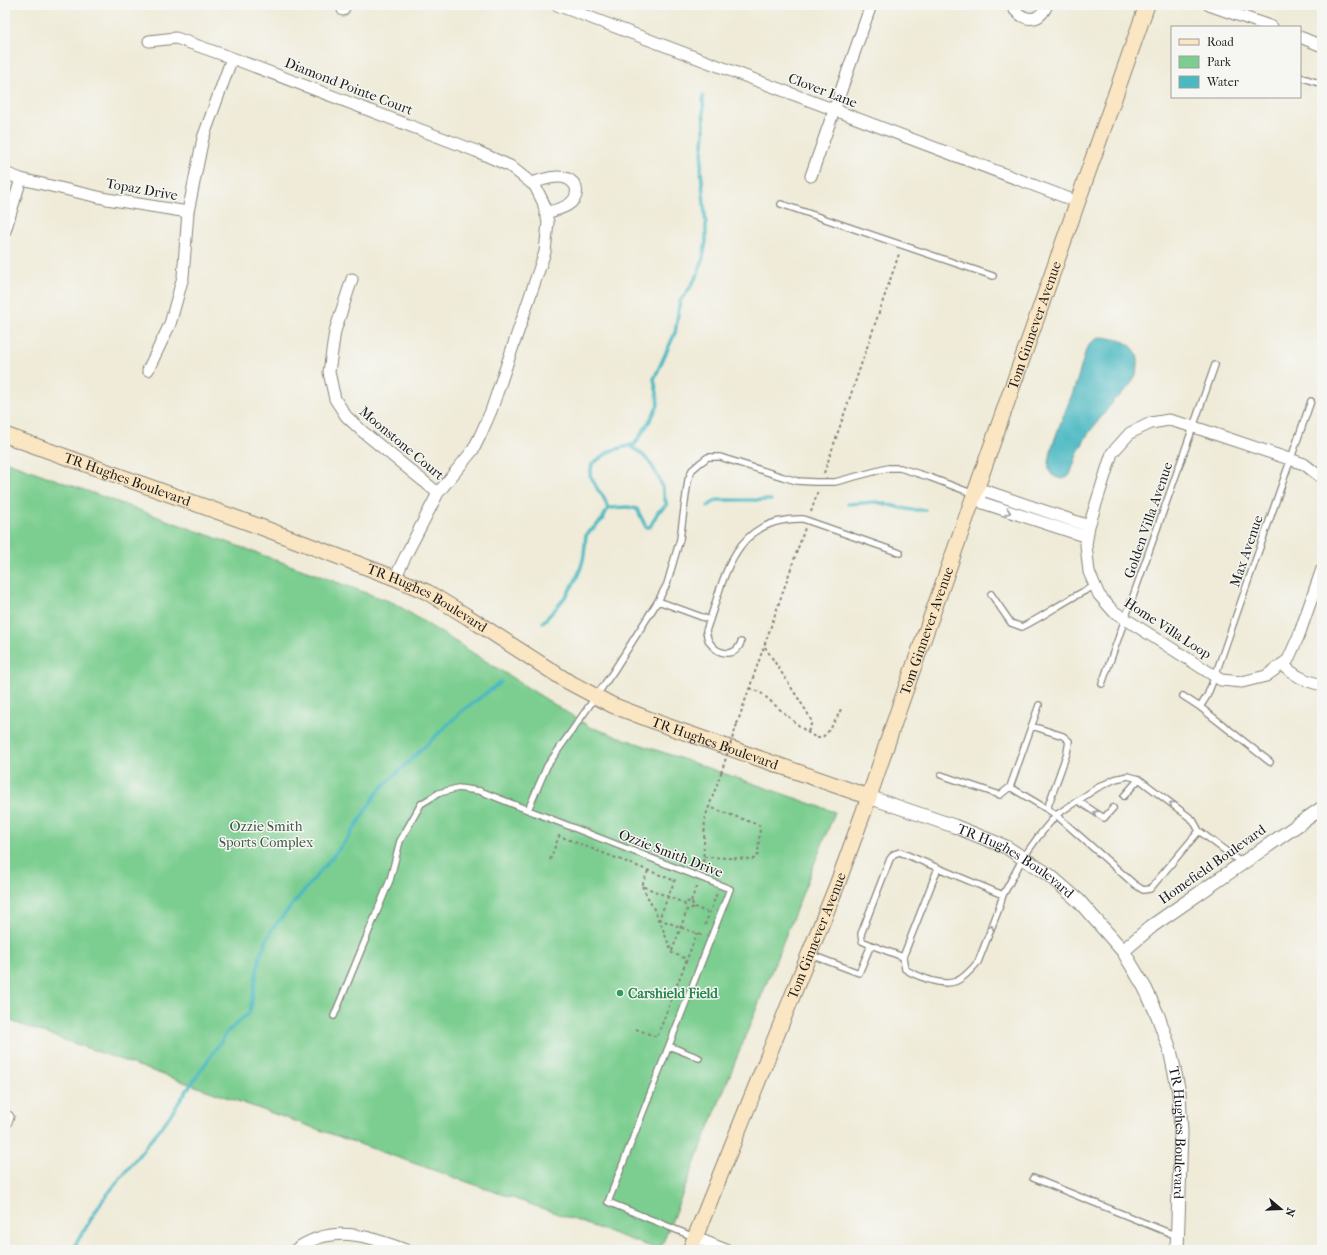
<svg xmlns="http://www.w3.org/2000/svg" width="1327" height="1255" font-family="'IM FELL French Canon',serif">
<style>
.green{fill:#7cce90;stroke:#4c7556}
.water{fill:#4bb9c2;stroke:#346a6f}
.lines{fill:none;stroke-linecap:round;stroke-linejoin:round}
.stream{stroke:#4bb9c2;stroke-width:3.5}
.service-casing{stroke:#86847a;stroke-width:8}
.minor-casing{stroke:#86847a;stroke-width:13}
.tertiary-casing{stroke:#86847a;stroke-width:15}
.secondary-casing{stroke:#86847a;stroke-width:17}
.path{stroke:#86847a;stroke-width:2;stroke-dasharray:3 3;stroke-linecap:butt}
.service{stroke:#fff;stroke-width:5.5}
.minor{stroke:#fff;stroke-width:11}
.tertiary{stroke:#fff;stroke-width:13}
.secondary{stroke:#fbe6c3;stroke-width:15}
.path-bridge{stroke:#86847a;stroke-width:2;stroke-dasharray:3 3;stroke-linecap:butt}
.oneway{stroke:#999}
.leisure-dot{fill:#2e9e5b;stroke:#f6f6f2;stroke-width:1.5}
.labels{text-anchor:middle;stroke-width:3;stroke-linejoin:round;paint-order:stroke}
.street-label{font-size:14px;fill:#1c1c1c;stroke:#f6f6f2}
.park-label{font-size:14px;fill:#3e5a45;stroke:#f6f6f2}
.leisure-label{font-size:14px;font-weight:bold;fill:#27864d;stroke:#f6f6f2;text-anchor:start}
</style>
<rect width="100%" height="100%" fill="#f6f6f2"/>
<filter id="ink" filterUnits="userSpaceOnUse"><feTurbulence type="fractalNoise" baseFrequency=".025" numOctaves="2"/><feDisplacementMap in="SourceGraphic" scale="8" xChannelSelector="R" yChannelSelector="G"/><feConvolveMatrix kernelMatrix="1 2 1 2 8 2 1 2 1" color-interpolation-filters="sRGB"/></filter>
<filter id="wash" filterUnits="userSpaceOnUse"><feTurbulence type="fractalNoise" baseFrequency=".012" numOctaves="4" result="noise"/><feDisplacementMap in="SourceGraphic" scale="16" xChannelSelector="R" yChannelSelector="G"/><feGaussianBlur stdDeviation="0.9" result="paint"/><feColorMatrix in="noise" values="0 0 0 0 0 0 0 0 0 0 0 0 0 0 0 0 0 1.4 0 .05"/><feComposite in="paint" operator="in"/></filter>
<g filter="url(#wash)">
<rect width="100%" height="100%" fill="#efebd8"/>
<path class="green" d="M5,461L394,603L590,727L835,812L660,1250L5,1019Z"/>
<path class="water" d="M1102,337C1111,338 1125,340 1132,347C1148,364 1130,392 1113,400V402L1088,434L1078,452L1070,475L1063,479C1058,478 1052,477 1050,472C1043,459 1069,404 1074,389C1079,376 1082,363 1086,350C1090,343 1094,339 1102,337Z"/>
<g class="lines">
<path class="stream" d="M848,504L876,502L911,510H925
M708,506L717,500H771
M608,508L628,507L637,509L646,527H650L658,512L667,505C663,497 664,488 660,481C654,467 644,453 630,446
M543,622C561,604 577,585 583,560C585,552 585,543 586,535L602,520L608,508L603,496L598,490L590,475L592,464L610,451L635,444L652,417L658,405L657,393L654,379L675,333L680,301L689,289L698,274L703,258L706,241V225L701,170L704,132L703,96
M72,1250L102,1201L166,1121L228,1031L250,1012L260,955L272,929L349,837L378,791L462,711L501,682"/>
</g>
</g>
<g filter="url(#ink)">
<g class="lines">
<defs>
<path id="service" d="M1300,77L1322,84
M781,204L993,276
M991,594L1011,623L1022,627C1047,615 1069,597 1095,586
M658,601L710,620
M741,642C736,658 718,655 710,643C707,639 707,635 706,631C725,578 732,517 803,519L900,553
M1102,684L1215,365
M1183,696L1200,707L1270,762
M1039,705L1010,787L1047,809L1056,815L1097,788L1115,779L1128,776L1139,779L1193,820L1199,831
M1200,707L1207,696L1215,676L1311,401
M1032,726L1063,736L1069,741L1067,753L1047,809
M941,775L1000,795L1010,787
M1124,796L1139,779
M1078,801L1104,818L1113,808
M871,945L862,941L861,934L890,859L894,854L900,852L938,868
M809,954L859,973L871,945L903,957L938,868L1003,895
M903,957L905,969C912,974 919,976 927,979C953,988 961,982 978,962L998,911L1003,895L1023,858L1038,837L1056,815L1134,884L1143,890L1150,889L1199,831L1242,863
M334,1016L390,880L400,841L421,804L439,793L458,788L480,791L528,810
M669,1046L699,1058
M1033,1178L1177,1236
M694,1237L608,1202L730,889L528,810L547,766L613,672L658,601L667,584L680,539L688,480L692,470L700,463L708,457H720L783,477L797,481L814,482H835L888,468H900L929,477L974,494"/>
<path id="minor" d="M557,5L1078,202
M1011,5C1022,21 1038,25 1047,5
M1209,5L1272,27
M343,10L345,5
M1300,37L1322,46
M149,41L176,38L232,58L476,151L510,166L535,186L543,202L548,222L545,252L491,411L480,436L473,450L438,493L408,551L395,578
M5,173L21,179L107,199L188,212L203,138L232,58
M811,176L871,5
M531,183C542,180 557,174 568,179C572,181 575,184 576,188C580,205 557,210 545,213
M5,231L21,179
M352,279L335,331L329,372L335,399L346,416L362,431L438,493
M148,370L170,324L183,277L188,212
M1322,478L1304,464L1191,426L1169,420L1151,423L1130,433L1112,453L1089,526L1086,545L1089,572L1099,595L1113,611L1221,680L1242,682L1266,676L1288,660L1299,635L1322,569
M1087,537L983,503L975,494L986,491L1089,526
M1282,664C1295,676 1305,681 1322,685
M5,1124L8,1117
M694,1237L726,1250
M295,1250C332,1223 367,1236 406,1250"/>
<g id="tertiary">
<path id="s1" d="M869,797L954,826L1006,847L1049,875L1079,901L1123,951L1145,988L1158,1016L1170,1050L1179,1092L1181,1132L1177,1250"/>
<path d="M1123,951L1152,926L1322,808"/>
</g>
<g id="secondary">
<path id="s2" d="M5,435L258,526L395,578L427,592L468,617L567,681L612,705L664,725L869,797"/>
<path id="s3" d="M690,1250L837,885L869,797L897,714L1147,5"/>
</g>
</defs>
<use href="#service" class="service-casing"/>
<use href="#minor" class="minor-casing"/>
<use href="#tertiary" class="tertiary-casing"/>
<use href="#secondary" class="secondary-casing"/>
<path class="path" d="M824,473L899,254
M811,512L818,491
M765,647L807,712L812,722L808,732
M750,688C754,690 758,691 761,693C770,700 811,739 819,738C828,737 838,716 841,709
M737,724L805,528
M704,857L753,859L756,858L758,854L760,828L759,825L709,807
M550,860L559,836L673,880
M703,868L705,818L721,773
M648,871L642,886L684,903
M642,886L659,919L672,953L687,959
M691,901L697,885
M694,907L709,913
M659,919L701,935L702,933
M657,920L659,919L676,877
M705,925L717,893H716
M672,951L687,910L684,903L691,901L694,907L687,910
M636,1029L657,1037L697,933"/>
<use href="#service" class="service"/>
<use href="#minor" class="minor"/>
<use href="#tertiary" class="tertiary"/>
<use href="#secondary" class="secondary"/>
<path class="path-bridge" d="M721,773L737,724"/>
</g>
<defs><path id="oneway-chevron" d="M-2-3.5L2.5 0L-2 3.5" fill="none" stroke-width="1.6" stroke-linecap="round" stroke-linejoin="round"/></defs>
<g class="oneway">
<use href="#oneway-chevron" transform="translate(1008 512) rotate(18)"/>
<use href="#oneway-chevron" transform="translate(1172 804) rotate(-143)"/>
<use href="#oneway-chevron" transform="translate(1096 813) rotate(-147)"/>
<use href="#oneway-chevron" transform="translate(991 928) rotate(-70)"/>
</g>
</g>
<circle class="leisure-dot" cx="620" cy="993" r="4"/>
<g class="labels">
<g class="street-label">
<text transform="translate(349 86) rotate(21)" y="5">Diamond Pointe Court</text>
<text transform="translate(823 90) rotate(21)" y="5">Clover Lane</text>
<text transform="translate(142 189) rotate(10)" y="5">Topaz Drive</text>
<text dy="5" stroke="none"><textPath href="#s3" startOffset="987">Tom Ginnever Avenue</textPath></text>
<text transform="translate(402 443) rotate(40)" y="5">Moonstone Court</text>
<text dy="5" stroke="none"><textPath href="#s2" startOffset="130">TR Hughes Boulevard</textPath></text>
<text transform="translate(1148 520) rotate(-71)" y="5">Golden Villa Avenue</text>
<text transform="translate(1246 551) rotate(-71)" y="5">Max Avenue</text>
<text dy="5" stroke="none"><textPath href="#s2" startOffset="453">TR Hughes Boulevard</textPath></text>
<text transform="translate(1168 628) rotate(33)" y="5">Home Villa Loop</text>
<text dy="5" stroke="none"><textPath href="#s3" startOffset="663">Tom Ginnever Avenue</textPath></text>
<text dy="5" stroke="none"><textPath href="#s2" startOffset="777">TR Hughes Boulevard</textPath></text>
<text transform="translate(671 853) rotate(21)" y="5">Ozzie Smith Drive</text>
<text dy="5" stroke="none"><textPath href="#s1" startOffset="161">TR Hughes Boulevard</textPath></text>
<text transform="translate(1212 864) rotate(-35)" y="5">Homefield Boulevard</text>
<text dy="5" stroke="none"><textPath href="#s3" startOffset="339">Tom Ginnever Avenue</textPath></text>
<text dy="5" stroke="none"><textPath href="#s1" startOffset="497">TR Hughes Boulevard</textPath></text>
</g>
<g class="park-label">
<text x="266" y="831">Ozzie Smith<tspan x="266" dy="16">Sports Complex</tspan></text>
</g>
<g class="leisure-label">
<text x="628" y="998">Carshield Field</text>
</g>
</g>
<rect width="1327" height="1255" fill="none" stroke="#f6f6f2" stroke-width="20"/>
<rect x="1171" y="26" width="130" height="72" fill="#f6f6f2" stroke="#9f9f9c"/>
<rect x="1179" y="39" width="20" height="6" fill="#fbe6c3" stroke="#9f9f9c"/>
<text x="1207" y="46" font-size="12" fill="#1c1c1c">Road</text>
<rect x="1179" y="56" width="20" height="12" fill="#7cce90" stroke="#9f9f9c"/>
<text x="1207" y="66" font-size="12" fill="#1c1c1c">Park</text>
<rect x="1179" y="76" width="20" height="12" fill="#4bb9c2" stroke="#9f9f9c"/>
<text x="1207" y="86" font-size="12" fill="#1c1c1c">Water</text>
<g transform="translate(1281 1209) rotate(109)" stroke="#f6f6f2" stroke-width="3" paint-order="stroke">
<path d="M0-3L7 15L0 10L-7 15Z" fill="#1c1c1c"/>
<text y="-6" font-size="11" font-weight="bold" text-anchor="middle" fill="#1c1c1c">N</text>
</g>
</svg>
